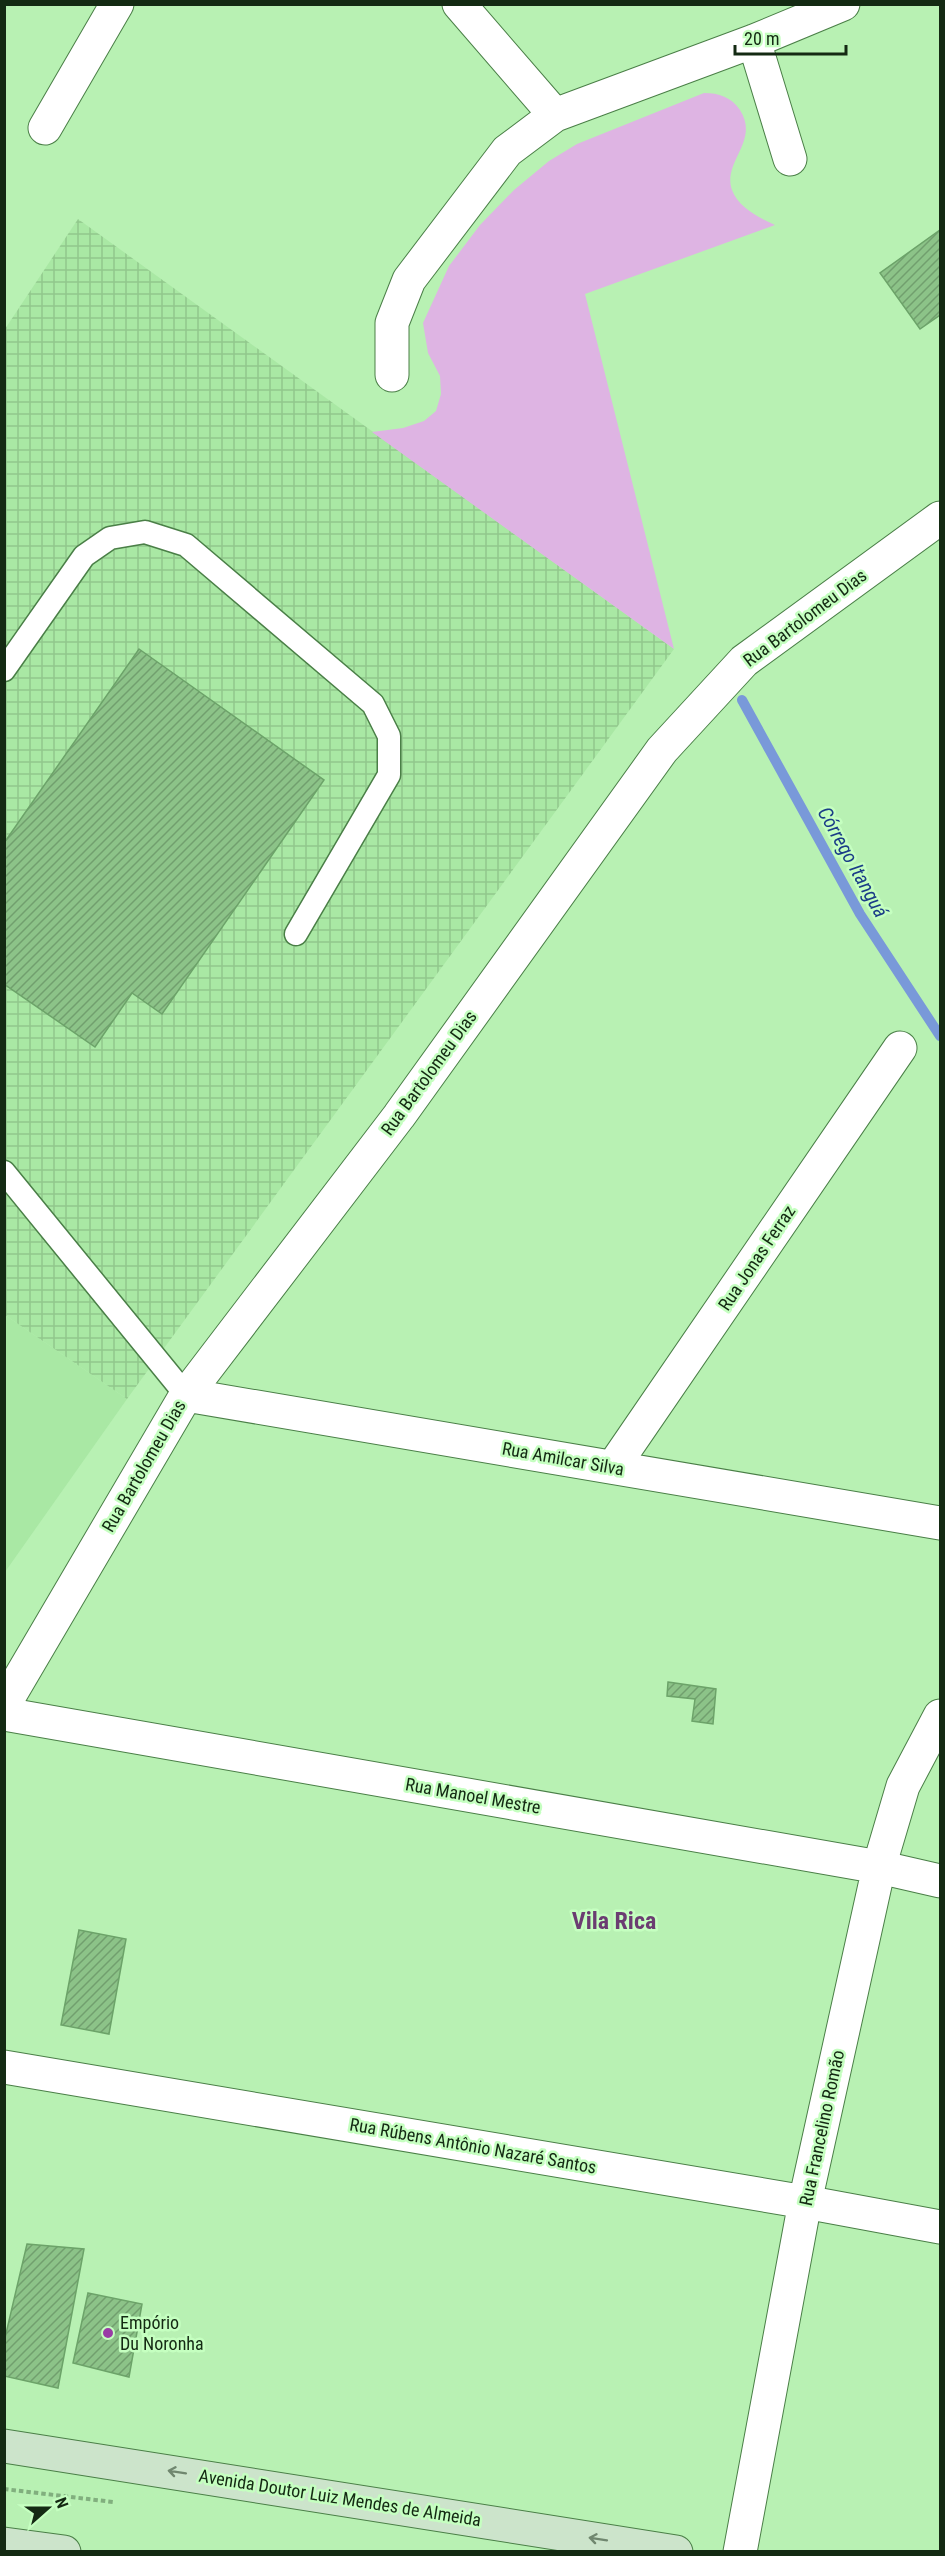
<svg xmlns="http://www.w3.org/2000/svg" width="945" height="2556" font-family="'Roboto Condensed',sans-serif">
<style>
.built{fill:#a9e8a4}
.industrial{fill:url(#industrial-grid)}
.park{fill:#deb4e3}
.lines{fill:none;stroke-linecap:round;stroke-linejoin:round}
.stream{stroke:#7999d9;stroke-width:10}
.building{fill:url(#building-hatch);stroke:#6ca369;stroke-width:1.5}
.lane-casing{stroke:#4a7f47;stroke-width:25}
.street-casing{stroke:#4a7f47;stroke-width:35}
.secondary-casing{stroke:#4a7f47;stroke-width:35}
.path{stroke:#81af7e;stroke-width:4;stroke-dasharray:4.5 3;stroke-linecap:butt}
.lane{stroke:#fff;stroke-width:22}
.street{stroke:#fff;stroke-width:33}
.secondary{stroke:#cce4cb;stroke-width:33}
.oneway{stroke:#70876f}
.poi-dot{fill:#993ca5;stroke:#c5ffc0;stroke-width:2}
.labels{text-anchor:middle;stroke-width:5;stroke-linejoin:round;paint-order:stroke}
.street-label{font-size:18px;fill:#142a13;stroke:#c5ffc0}
.poi-label{font-size:18px;fill:#142a13;stroke:#c5ffc0;text-anchor:start}
.water-label{font-size:20px;font-style:italic;fill:#1b3d87;stroke:#c5ffc0}
.district-label{font-size:24px;font-weight:bold;fill:#6b3d71;stroke:#c5ffc0}
</style>
<defs>
<pattern id="industrial-grid" width="8" height="8" patternUnits="userSpaceOnUse" patternTransform="scale(1.5)"><rect width="8" height="8" fill="#a9e8a4"/><path d="M0 4h8M4 0v8" fill="none" stroke="#91c78c"/></pattern>
<pattern id="building-hatch" width="6" height="6" patternUnits="userSpaceOnUse" patternTransform="scale(1.5)"><rect width="6" height="6" fill="#8cc388"/><path d="M-1 1l2-2M0 6l6-6M5 7l2-2" fill="none" stroke="#719f6e"/></pattern>
</defs>
<rect width="100%" height="100%" fill="#b8f1b3"/>
<path class="built" d="M5,1315L127,1399L5,1572Z"/>
<path class="industrial" d="M78,219L674,649L127,1399L5,1315V329Z"/>
<path class="park" d="M704,93C719,93 731,97 740,110C760,141 722,162 732,190C738,207 759,218 775,225L585,294L674,649L372,432L403,428L424,421L436,411L441,394L440,376L428,353L423,323L449,266L480,225L514,190L549,161L577,144Z"/>
<g class="lines">
<path class="stream" d="M742,700L860,914L940,1036"/>
</g>
<path class="building" d="M940,230V315L920,329L880,273Z
M139,649L324,780L162,1014L132,993L95,1047L4,984V843Z
M668,1682L716,1689L713,1724L692,1721L695,1699L667,1696Z
M79,1930L126,1939L109,2034L61,2025Z
M27,2244L84,2249L58,2388L4,2376V2342Z
M88,2293L142,2304L129,2377L73,2363Z"/>
<g class="lines">
<defs>
<path id="lane" d="M4,670L84,556L110,538L145,532L186,545L373,704L389,736V775L296,934
M4,1172L186,1395"/>
<path id="street" d="M459,4L555,115
M754,41L790,159
M45,128L117,4
M392,375V323L409,280L507,151L555,115L754,41L843,4
M186,1395L940,1523
M613,1467L900,1048
M4,1705L186,1395L399,1116L662,750L744,661L940,518
M4,1714L879,1867L940,1881
M4,2067L805,2202L940,2227
M740,2552L805,2202L879,1867L903,1786L940,1716"/>
<path id="secondary" d="M4,2446L676,2552
M4,2544L64,2552"/>
</defs>
<use href="#lane" class="lane-casing"/>
<use href="#street" class="street-casing"/>
<use href="#secondary" class="secondary-casing"/>
<path class="path" d="M4,2489L113,2502"/>
<use href="#lane" class="lane"/>
<use href="#street" class="street"/>
<use href="#secondary" class="secondary"/>
</g>
<defs><path id="oneway-shaft" d="M-6 0H5M1.5-3L5.5 0L1.5 3" fill="none" stroke-width="1.6" stroke-linecap="round" stroke-linejoin="round" transform="scale(1.5)"/></defs>
<g class="oneway">
<use href="#oneway-shaft" transform="translate(177 2472) rotate(-171)"/>
<use href="#oneway-shaft" transform="translate(598 2539) rotate(-171)"/>
</g>
<circle class="poi-dot" cx="108" cy="2333" r="6"/>
<g class="labels">
<g class="street-label">
<text transform="translate(805 618) rotate(-37)" y="6">Rua Bartolomeu Dias</text>
<text transform="translate(429 1073) rotate(-54)" y="6">Rua Bartolomeu Dias</text>
<text transform="translate(757 1258) rotate(-56)" y="6">Rua Jonas Ferraz</text>
<text transform="translate(563 1459) rotate(10)" y="6">Rua Amilcar Silva</text>
<text transform="translate(144 1466) rotate(-60)" y="6">Rua Bartolomeu Dias</text>
<text transform="translate(473 1796) rotate(10)" y="6">Rua Manoel Mestre</text>
<text transform="translate(822 2128) rotate(-78)" y="6">Rua Francelino Romão</text>
<text transform="translate(473 2146) rotate(10)" y="6">Rua Rúbens Antônio Nazaré Santos</text>
<text transform="translate(340 2498) rotate(9)" y="6">Avenida Doutor Luiz Mendes de Almeida</text>
</g>
<g class="poi-label">
<text x="120" y="2329">Empório<tspan x="120" dy="21">Du Noronha</tspan></text>
</g>
<g class="water-label">
<text transform="translate(853 862) rotate(61)" y="7">Córrego Itanguá</text>
</g>
<g class="district-label">
<text x="614" y="1929">Vila Rica</text>
</g>
</g>
<rect width="945" height="2556" fill="none" stroke="#142a13" stroke-width="12"/>
<g transform="translate(48 2508) rotate(69)" stroke="#c5ffc0" stroke-width="4.5" paint-order="stroke">
<path d="M0-4.5L10 22L0 15L-10 22Z" fill="#142a13"/>
<text y="-9" font-size="16" font-weight="bold" text-anchor="middle" fill="#142a13">N</text>
</g>
<path d="M735 45v9h111v-9" fill="none" stroke="#142a13" stroke-width="3"/>
<text x="744" y="45" font-size="18" fill="#142a13" stroke="#c5ffc0" stroke-width="4.5" paint-order="stroke">20 m</text>
</svg>
